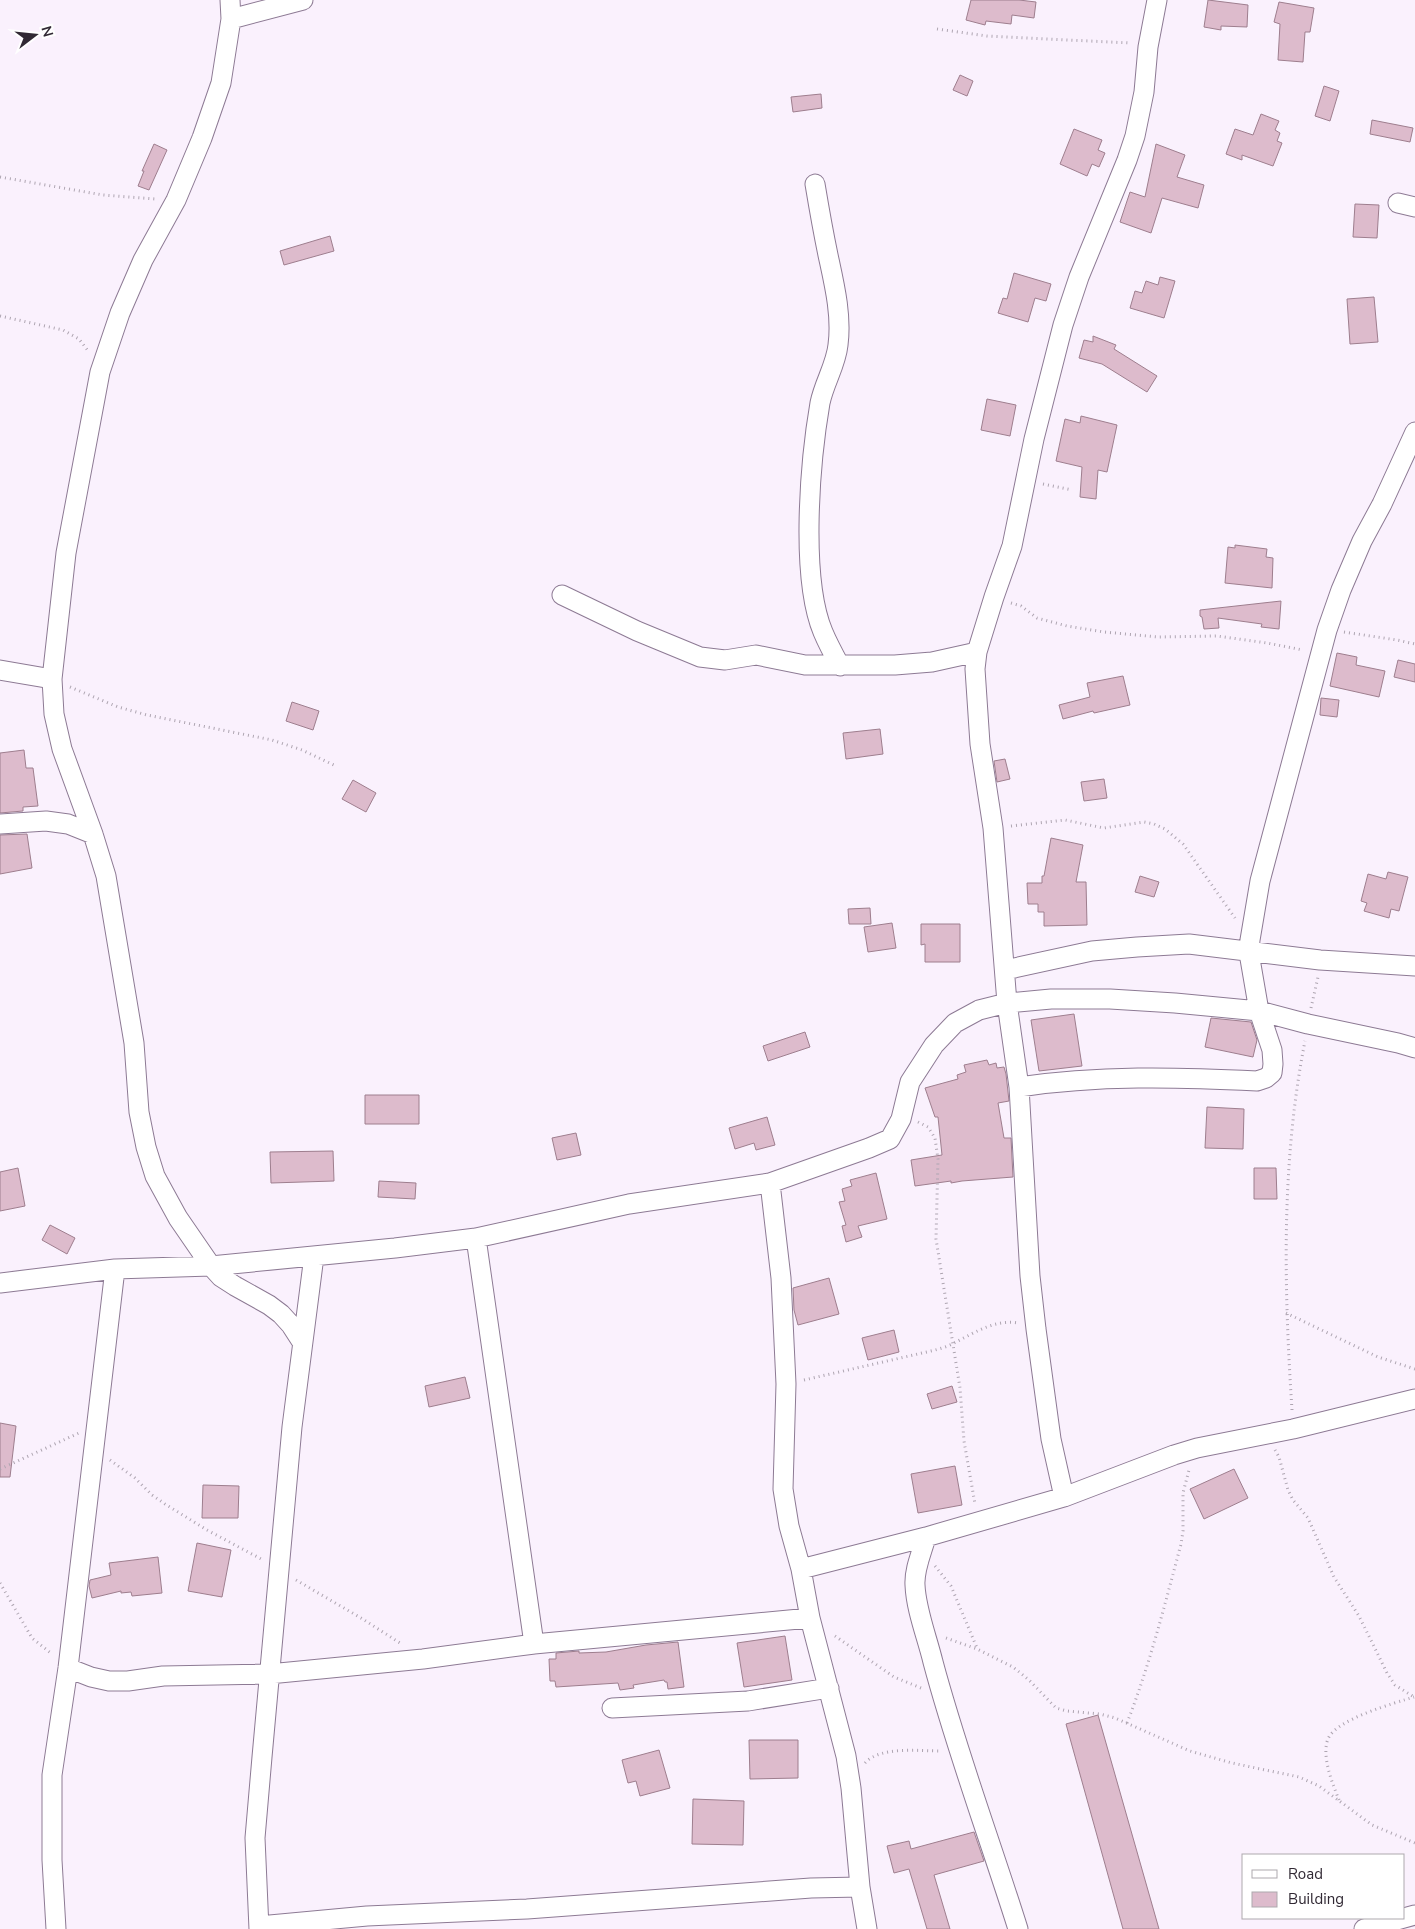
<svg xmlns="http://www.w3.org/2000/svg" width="1415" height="1929" font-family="'Nunito Sans',sans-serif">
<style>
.building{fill:#dbc;stroke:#9e7e8e}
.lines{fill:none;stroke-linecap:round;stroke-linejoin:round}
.minor-casing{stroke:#8d7a94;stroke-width:21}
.path{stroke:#aea5b1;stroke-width:3;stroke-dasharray:1 4;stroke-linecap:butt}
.minor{stroke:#fff;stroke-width:19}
</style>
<rect width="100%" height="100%" fill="#faf1fd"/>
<path class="building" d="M971,0H1019L1036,2L1034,18L1012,15L1011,24L986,21L985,25L966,20Z
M1208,0L1248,5L1247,27L1221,26V30L1204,27Z
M1279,2L1314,8L1310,32H1305L1303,62L1278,60L1280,24L1274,22Z
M960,75L973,81L967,96L953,90Z
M1324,86L1339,91L1330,121L1315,116Z
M821,94L822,108L793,112L791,97Z
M1261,114L1279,121L1275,130L1280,133L1277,141L1282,143L1273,166L1242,155V160L1226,154L1235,129L1253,135Z
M1372,120L1413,128L1410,142L1370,134Z
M1074,129L1102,140L1098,150L1105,153L1099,167L1092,164L1087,176L1060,164Z
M154,144L167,150L149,190L138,186L144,171H142Z
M1156,144L1185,155L1177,177L1204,185L1198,208L1162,198L1151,233L1120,222L1130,192L1145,197Z
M1355,204L1379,205L1377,238L1353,237Z
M330,236L334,251L284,265L280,251Z
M1014,273L1051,284L1046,301L1035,298L1028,322L998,313L1003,298L1007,299Z
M1160,277L1175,281L1164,318L1130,308L1135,291L1142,293L1146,281L1158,285Z
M1374,297L1378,342L1350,344L1347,299Z
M1093,336L1116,345L1114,349L1157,376L1147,392L1102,364L1079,358L1084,340L1093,342Z
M987,399L1016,405L1010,436L981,430Z
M1081,416L1117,425L1107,472L1098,470L1096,499L1080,497L1082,467L1056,461L1065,419L1080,423Z
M1235,545L1267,549L1266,557L1273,558L1272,588L1225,583L1228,547L1235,548Z
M1281,601L1279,629L1261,627L1262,624L1218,618L1219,628L1204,629L1202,617L1200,616V610Z
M1337,653L1357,657L1356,665L1385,671L1379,697L1330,686Z
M1398,660L1415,664V682L1394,677Z
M1123,676L1130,705L1094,713L1093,711L1063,719L1059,705L1090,697L1087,683Z
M1321,698L1339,700L1337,717L1320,715Z
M292,702L319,711L313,730L286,721Z
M880,729L883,754L846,759L843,733Z
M24,750L26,768H33L38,806L23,807V811L0,813V753Z
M1005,759L1010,779L997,782L994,761Z
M1104,779L1107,798L1084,801L1081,782Z
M353,780L376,793L366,812L342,799Z
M27,834L32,868L0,874V835Z
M1051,838L1083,845L1076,882H1086L1087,925L1044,926V912H1038V904H1028L1027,883H1042V876H1044Z
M1388,872L1408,877L1399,911L1391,909L1389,918L1364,911L1367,903L1361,901L1368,874L1386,879Z
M1140,876L1159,882L1154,897L1135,892Z
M870,908L871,924H849L848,909Z
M892,923L896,948L868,952L864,927Z
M921,924H960V962H925V944L921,945Z
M1074,1014L1082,1066L1039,1071L1031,1020Z
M1211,1018L1251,1022L1257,1040L1253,1057L1205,1047Z
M805,1032L810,1047L768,1061L763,1046Z
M987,1060L989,1065L996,1063L997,1068L1004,1067L1006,1074L1009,1101L998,1103L1004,1138H1011L1013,1177L962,1181L951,1183V1181L915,1186L911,1160L942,1155L938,1117H935L925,1088L958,1079L957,1075L966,1072L964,1065Z
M365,1095H419V1124H365Z
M1207,1107L1244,1109L1243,1149L1205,1148Z
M767,1117L775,1145L756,1150L754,1143L735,1149L729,1128Z
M576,1133L581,1155L557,1160L552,1138Z
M333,1151L334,1181L271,1183L270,1152Z
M18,1168L25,1206L0,1211V1172Z
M1254,1168H1276L1277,1199H1254Z
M876,1173L887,1219L858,1226L862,1237L846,1242L842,1226L846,1225L839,1202L845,1201L842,1189L852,1186L850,1180Z
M379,1181L416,1183L415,1199L378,1197Z
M50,1225L75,1238L67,1254L42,1240Z
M829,1278L839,1314L798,1325L794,1310L793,1288Z
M894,1330L899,1352L868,1360L862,1338Z
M465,1377L470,1398L429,1407L425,1386Z
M952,1386L957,1402L932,1409L927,1394Z
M0,1423L16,1426L10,1477H0Z
M955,1466L962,1505L918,1513L911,1474Z
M1234,1469L1248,1498L1204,1519L1190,1489Z
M203,1485L239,1486L238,1518H202Z
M197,1543L231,1550L222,1597L188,1591Z
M158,1557L162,1593L132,1596L131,1592L121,1593V1591L92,1598L89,1586L90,1580L111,1575L109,1563Z
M785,1636L792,1680L744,1687L737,1643Z
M678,1642L684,1687L668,1689L667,1682H665L664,1680L633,1685L634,1688L620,1690L618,1683L556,1687L555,1681H550L549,1659H556V1653L579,1651V1653L606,1652L646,1645Z
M1098,1715L1159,1929H1123L1066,1724Z
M749,1740H798V1778L750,1779Z
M659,1750L670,1788L640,1796L636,1781L628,1783L622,1760Z
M693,1799L744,1801L743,1845L692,1844Z
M974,1832L984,1861L934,1875L950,1929H927L909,1869L894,1873L887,1846L909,1841L911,1849Z"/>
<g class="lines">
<defs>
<path id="minor" d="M230,0L231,19L221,83L202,138L176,200L143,260L120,313L100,372L66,553L52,679L54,714L62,749L93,834L106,876L134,1043L139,1112L146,1147L155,1176L178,1218L211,1266L221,1277L235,1286L269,1305L281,1314L291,1325L302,1342
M231,19L303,0
M815,184C819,208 823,231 828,255C834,283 842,315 838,345C836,365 824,383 820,403C810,461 800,577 823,632C828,644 834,655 840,666
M1398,203L1415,207
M562,595L637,631L700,657L725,660L756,655L805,665H895L932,662L977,652
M0,670L52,679
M0,824L46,821L68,824L93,834
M1005,970L1092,951L1137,947L1189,944L1320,960L1415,966
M1019,1087C1098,1075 1178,1077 1257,1081L1266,1078L1272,1073L1273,1064L1272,1050L1259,1011L1249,953L1250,940L1260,881L1327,630L1341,590L1362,541L1382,504L1415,432
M770,1183L781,1278L786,1384L783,1489L789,1526L801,1569L810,1618L846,1756L851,1788L860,1887L867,1929
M476,1238L534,1644
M0,1283L115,1269L211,1266L395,1248L476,1238L629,1204L770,1183L869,1148L890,1139L901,1119L910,1082L934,1045L955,1023L979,1010L1007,1003L1051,999H1110L1175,1003L1259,1011L1308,1024L1398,1043L1415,1048
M1064,1497L1051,1439L1036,1329L1030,1276L1019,1087L1007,1003L993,828L980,744L975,669L977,652L994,597L1012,546L1034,439L1063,325L1079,277L1127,160L1135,136L1144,92L1148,47L1157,0
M926,1537C922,1552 914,1569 915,1585C916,1610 927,1637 933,1662C957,1752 990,1840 1018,1929
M801,1569L926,1537L1064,1497L1174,1455L1197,1448L1293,1429L1415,1399
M68,1668L91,1677L109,1681H128L163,1676L269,1674L423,1659L534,1644L810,1618
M612,1708L748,1701L829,1688
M259,1926L367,1916L527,1909L811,1888L860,1887
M56,1929L52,1860V1775L68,1668L115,1269
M259,1929L255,1838L262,1757L292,1427L314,1256
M1364,1929L1415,1915"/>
</defs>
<use href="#minor" class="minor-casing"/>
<path class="path" d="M937,29L987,36L1130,43
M0,177L103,195L155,199
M0,316L63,330L79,339L89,352
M1043,484L1072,490
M1011,603L1021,606L1037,618L1067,626L1104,632L1158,637L1217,636L1267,643L1303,650
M1344,632L1397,640L1415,644
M70,687L118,707L147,715L272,740L302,750L336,766
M1011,826L1065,820L1104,828L1144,822L1154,824L1165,829L1183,844L1235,918
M1311,1008L1318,977
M918,1122L928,1127L935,1138L938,1159L936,1239L960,1388L964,1441L975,1504
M1286,1313L1378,1357L1415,1369
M804,1380L931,1351C939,1349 947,1347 954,1343C974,1333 995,1319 1018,1323
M1292,1410C1284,1287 1281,1163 1305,1041
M1275,1450L1279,1457L1288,1490L1293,1500L1308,1518L1334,1577L1359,1616L1387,1673L1395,1685L1414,1697
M110,1460L135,1478L152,1495L165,1504L207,1530L263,1560
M0,1469L79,1433
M935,1566L951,1586L977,1648
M296,1580L361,1618L400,1643
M0,1583L32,1638L52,1654
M835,1636L894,1677L921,1688
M946,1638L977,1649L1013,1667L1029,1680L1056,1708L1067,1711L1100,1714L1115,1718L1190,1751L1232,1763L1299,1777L1319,1786L1372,1825L1415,1843
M1127,1723C1150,1664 1165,1604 1181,1544L1183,1531V1493L1189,1470
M865,1763C880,1746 919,1751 941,1751
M1339,1800C1333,1785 1321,1756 1328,1739C1336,1719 1395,1703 1414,1697"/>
<use href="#minor" class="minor"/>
</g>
<rect x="1242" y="1854" width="162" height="65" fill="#ffffff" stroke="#ada9ae"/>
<rect x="1252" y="1870" width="25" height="8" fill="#ffffff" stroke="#ada9ae"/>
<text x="1288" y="1879" font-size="15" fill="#312934">Road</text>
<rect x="1252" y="1892" width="25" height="15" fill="#ddbbcc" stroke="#ada9ae"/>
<text x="1288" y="1904" font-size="15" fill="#312934">Building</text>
<g transform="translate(35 35) rotate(74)" stroke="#ffffff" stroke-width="4" paint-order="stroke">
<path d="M0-4L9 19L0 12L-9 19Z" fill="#312934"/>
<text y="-8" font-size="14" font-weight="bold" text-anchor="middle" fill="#312934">N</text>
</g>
</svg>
